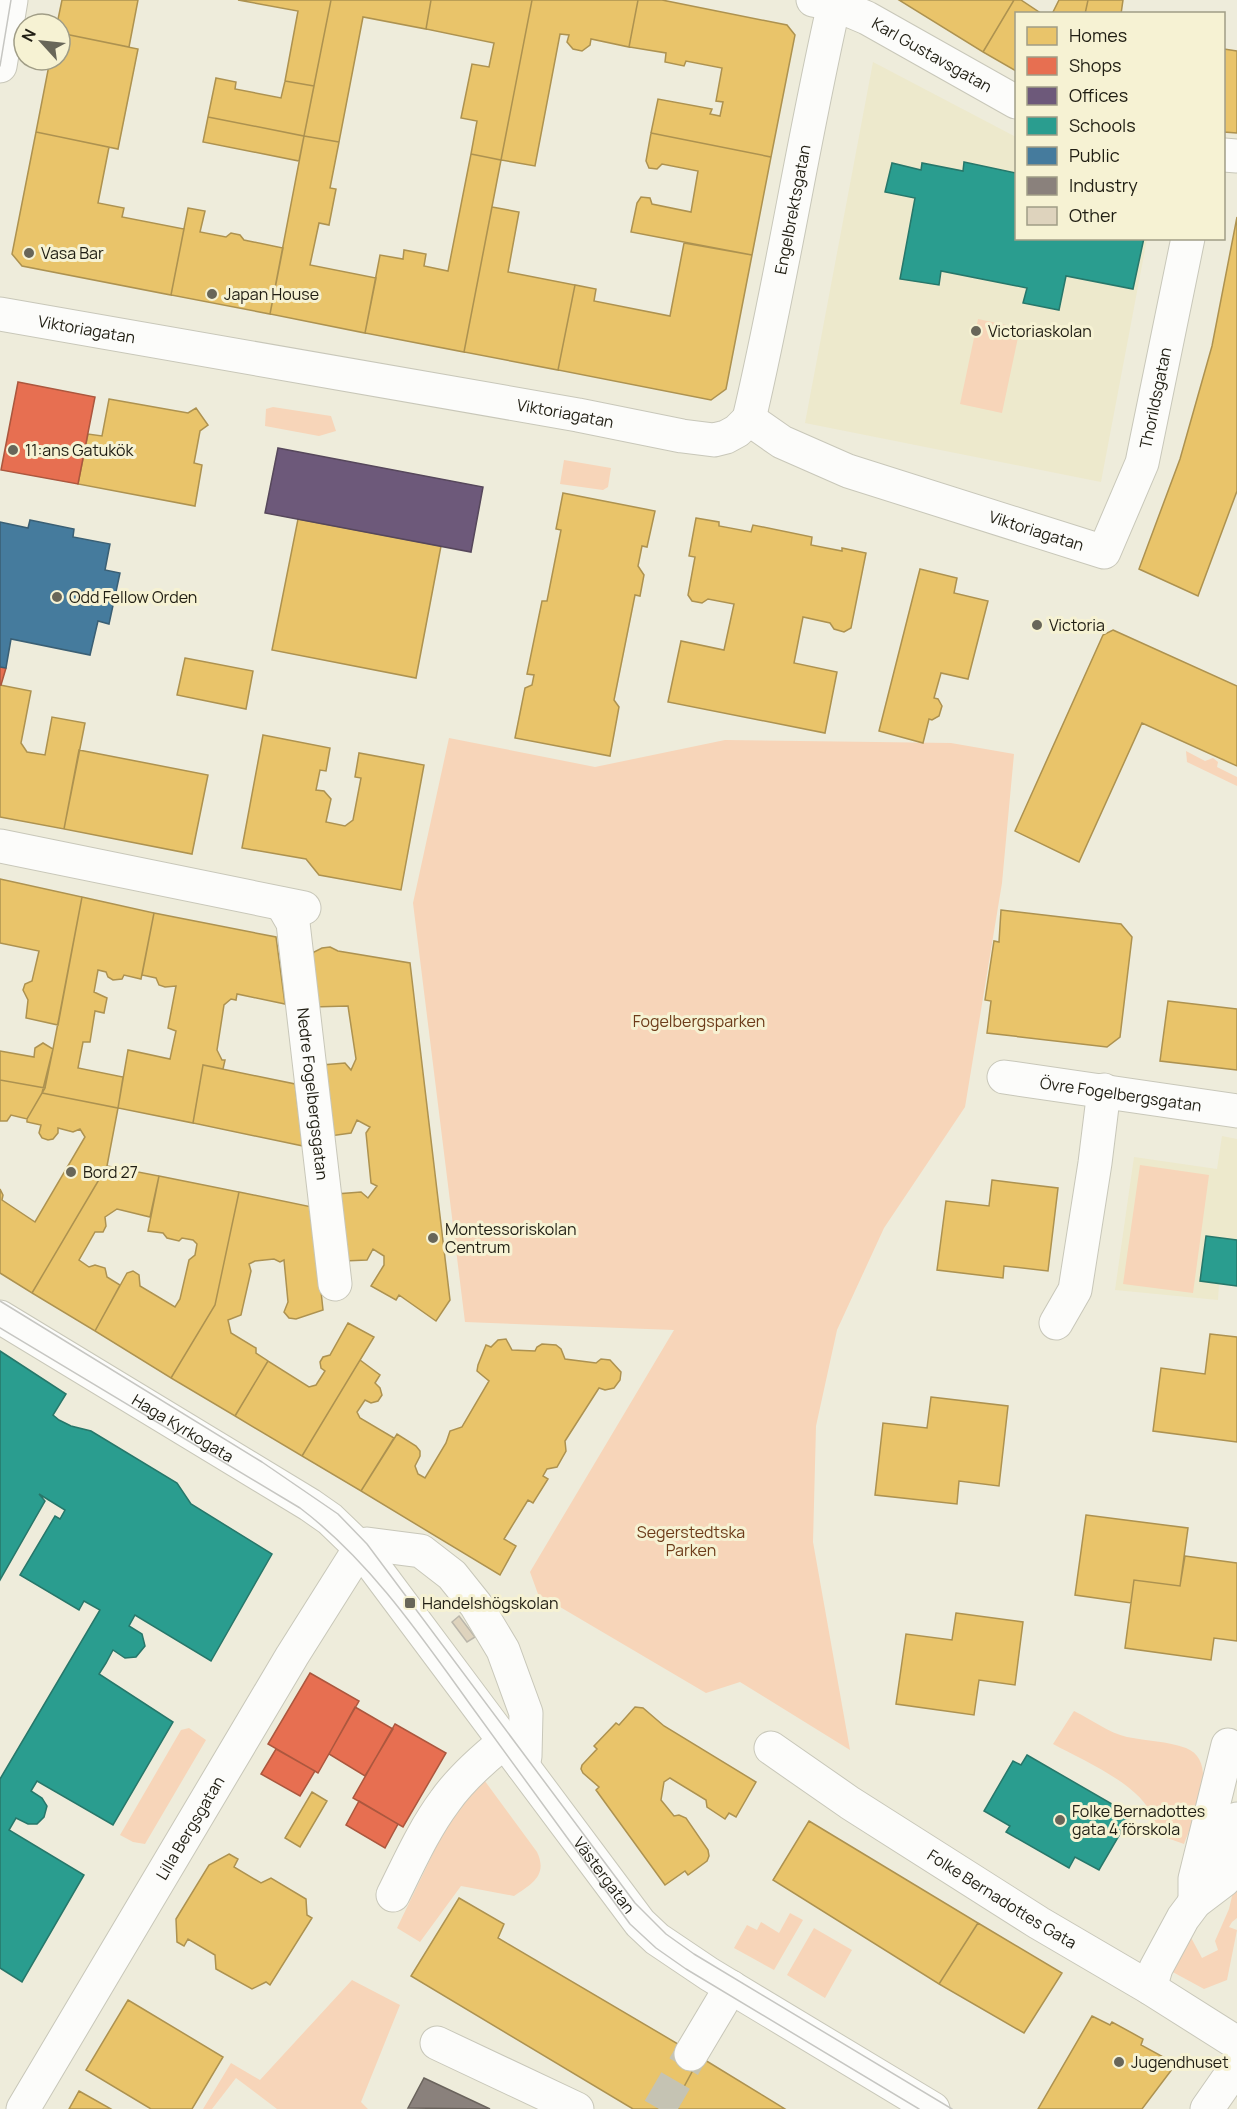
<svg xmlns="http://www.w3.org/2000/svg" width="1237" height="2109" font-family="Manrope,sans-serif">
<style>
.built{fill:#ede9cc}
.green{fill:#f7d5b9}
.homes{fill:#e9c46a;stroke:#ad9250;stroke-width:1.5}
.shops{fill:#e76f51;stroke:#ab573e;stroke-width:1.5}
.offices{fill:#6d597a;stroke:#56475b;stroke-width:1.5}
.schools{fill:#2a9d8f;stroke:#27776a;stroke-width:1.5}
.public{fill:#457b9d;stroke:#3a5f74;stroke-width:1.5}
.industry{fill:#8a817c;stroke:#6a635c;stroke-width:1.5}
.building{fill:#ded3bd;stroke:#bab6aa;stroke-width:1.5}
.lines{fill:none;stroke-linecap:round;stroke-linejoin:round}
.minor-tunnel{stroke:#c5c3b3;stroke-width:33;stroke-dasharray:33 16;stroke-linecap:butt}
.minor-casing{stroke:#c8c7b9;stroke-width:35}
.minor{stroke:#fcfcfa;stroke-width:33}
.tram{stroke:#c6c6c2;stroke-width:1.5}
.poi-dot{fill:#686659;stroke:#f6f2d3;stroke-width:2}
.labels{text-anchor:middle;stroke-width:6;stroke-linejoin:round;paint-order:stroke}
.street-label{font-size:16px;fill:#201e13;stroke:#f6f2d3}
.poi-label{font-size:16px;fill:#201e13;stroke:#f6f2d3;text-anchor:start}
.park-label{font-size:16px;fill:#6d3c1a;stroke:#f6f2d3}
</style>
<rect width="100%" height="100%" fill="#eeecdb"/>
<path class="built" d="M873,62L1016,137V238L1147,239L1101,482L805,423Z
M1222,1136L1237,1139V1286L1219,1284L1218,1300L1115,1290L1134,1157L1217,1169Z"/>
<path class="green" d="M978,319L1020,328L1002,413L960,404Z
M273,407L331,416L336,431L319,436L265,426L266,409Z
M564,460L611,468L608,487L603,490L560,484Z
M449,738L595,767L725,740L951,743L1014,754L1002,883L965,1107L884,1228L837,1330L816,1426L813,1542L850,1750L740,1682L706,1693L538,1594L530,1572L674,1330L465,1322L413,903Z
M1186,751L1205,761L1213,758L1218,762L1217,767L1237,777V786L1187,762Z
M1140,1165L1209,1175L1193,1293L1123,1284Z
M1074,1711C1091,1719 1109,1733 1127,1737C1147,1741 1167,1741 1186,1748C1221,1762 1193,1820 1184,1844L1156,1834C1155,1830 1156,1824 1154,1820C1143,1785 1084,1761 1053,1744Z
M189,1728L206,1740L145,1844L133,1842L120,1835L181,1730Z
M479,1773L537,1852C548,1875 532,1884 514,1896L461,1886L420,1942L397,1928L466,1785Z
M1237,1875V1918L1232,1922L1229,1927L1237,1930L1227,1980L1204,1989L1169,1970L1188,1932L1202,1958L1218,1950L1215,1941L1229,1909Z
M790,1913L803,1920L774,1970L734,1948L747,1925L757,1930L761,1922L779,1933Z
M814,1928L852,1950L825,1998L787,1975Z
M352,1980L400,2005L361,2102L368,2109H277L236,2078L212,2109H203L231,2063L260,2080Z"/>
<path class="homes" d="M62,0H138L129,47L60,33V24H57Z
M238,0H331L314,86L285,81L298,11Z
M331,0H431L426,29L363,17L339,142L304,136Z
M431,0H532L501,160L471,154L477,121L461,118L472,64L489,67L494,43L426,29Z
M532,0H638L629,47L591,39L590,45L582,51L573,49L567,42L569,35L560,34L535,166L501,160Z
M638,0H662L787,25L795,35L771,157L651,133L658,99L712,109L710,114L720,116L723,102L716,101L722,68L686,61L684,66L665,62L666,53L629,47Z
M899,0H1014L983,52Z
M1014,0H1021L1042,14H1016V71L983,52Z
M1059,0H1088L1085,14H1052Z
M1088,0H1123L1121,14H1085Z
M60,33L138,49L118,149L36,132L50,60H60Z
M1224,49L1237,51V133L1224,132Z
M216,78L236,82L235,89L281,98L285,81L314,86L304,136L208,117Z
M208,117L304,136L299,161L203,142Z
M36,132L109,147L98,203L124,208L122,217L184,229L171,295L22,266L12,254Z
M651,133L771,157L752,255L631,232L637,203L641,197L650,198L652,204L691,212L698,171L662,164L657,169L649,168L646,161Z
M304,136L339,142L330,188L336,189L329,225L319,223L310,265L376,278L365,333L270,314Z
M471,154L501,160L464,352L365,333L380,255L403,259L404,250L426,254L424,266L448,271Z
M492,207L519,212L508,272L575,285L558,370L464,352Z
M188,208L205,211L200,232L226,237L231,233L240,235L244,240L283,248L270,314L171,295Z
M1237,217V491L1198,596L1139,569L1180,459L1212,346Z
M684,243L752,255L726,389L711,400L558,370L575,285L596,289L594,301L670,316Z
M109,399L188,413L196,408L208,425L200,431L194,463L202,465L195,506L78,484L88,434L102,436Z
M563,493L655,511L647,547L642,546L638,566L644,575L640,596L635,595L614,700L619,707L610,756L515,738L525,688L532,685L534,675L527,674L542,601H547L561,530L556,529Z
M696,518L719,522V526L751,532L753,525L812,537L811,545L842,551V548L866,553L851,628L844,632L834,629L830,623L803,617L794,663L837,672L825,733L668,702L681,641L724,650L734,604L708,599L702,603L692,601L688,595L695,557L689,556Z
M298,519L441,546L416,678L272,650Z
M920,569L957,578L954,593L988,601L968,679L941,673L934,698L938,699L942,706L939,716L932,720L929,719L923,743L879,731Z
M1113,630L1237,686V766L1142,723L1079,862L1015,831L1103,635Z
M185,658L253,671L246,709L177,695Z
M0,685L31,691L21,743L27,752L45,755L52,717L85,723L64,829L0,817Z
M263,735L330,748L326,771L320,770L316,790L324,791L331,799L326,822L345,826L353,820L361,778L355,777L359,753L424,765L401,890L319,875L306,859L242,848Z
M79,750L208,775L192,854L64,829Z
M0,879L82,897L58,1025L26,1018L28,1000L23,990L25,984L32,981L39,951L0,943Z
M82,897L154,913L141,979L124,975L122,979L113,980L108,977L106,972L98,970L94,992L107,998L104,1013L95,1011L90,1042H83L78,1068L123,1077L118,1108L42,1093L53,1049Z
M1001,910L1121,924L1132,937L1120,1037L1107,1047L987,1033L991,1001L985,1000L994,941L999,942Z
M154,913L276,937L285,1004L237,994L236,1000L231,999L224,1005L217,1050L222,1060H225L223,1069L203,1065L193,1123L118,1108L128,1050L170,1059L176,1031L168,1028L176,986L165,987L159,985L156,978L142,975Z
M330,947L338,951L410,963L450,1300L436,1321L399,1295L396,1300L371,1286L384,1265V1256L373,1249L367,1260L344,1261L336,1194L361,1192L368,1198L377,1186L371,1183L366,1133L370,1127L357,1120L351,1133L330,1136L322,1065L345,1063L351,1070L356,1059L348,1006L312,1007L311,958L314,952L322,948Z
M1168,1001L1237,1009V1070L1160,1061Z
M43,1043L53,1049L45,1088L0,1080V1051L34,1057L35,1048Z
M203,1065L295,1084L303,1146L193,1123Z
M0,1080L45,1088L27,1119L11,1115L7,1121H0Z
M42,1093L118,1108L107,1166L32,1293L0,1273V1189L3,1195L2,1200L35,1222L85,1137L80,1129L73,1132L58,1128V1133L53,1139L48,1140L42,1138L39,1133L41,1125L27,1122V1119Z
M107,1166L159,1176L150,1217L117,1209L105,1217L106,1226L103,1232H95L79,1260L89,1267L95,1265L105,1268L107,1277L120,1285L95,1331L32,1293Z
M159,1176L239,1192L215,1305L171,1378L95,1331L127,1273L133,1271L139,1275L140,1286L175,1307L180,1299L189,1260L195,1255L197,1244L193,1240L182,1238L179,1241L167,1238L163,1233L148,1231Z
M992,1180L1058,1188L1048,1271L1004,1266L1003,1278L937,1270L946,1201L989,1206Z
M239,1192L312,1207L323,1310L296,1319L289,1318L284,1312L288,1302L284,1260L280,1262L274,1259L255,1261L249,1264L251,1271L241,1315L228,1320L231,1333L256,1348V1353L268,1361L235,1416L171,1378L215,1305Z
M348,1323L374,1337L302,1456L235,1416L268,1361L309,1387L316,1385L325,1371L321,1368L320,1362L323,1357L330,1355Z
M1210,1334L1237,1337V1442L1153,1431L1161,1368L1205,1374Z
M506,1339L512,1350L535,1351L537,1347L542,1344L556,1345L561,1349L565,1359L596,1363L601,1359L610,1360L621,1372L620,1380L614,1388L605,1390L599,1388L565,1441L566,1451L557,1467L547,1469L543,1476L548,1479L533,1503L528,1500L504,1539L516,1546L500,1575L361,1491L397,1434L416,1446L420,1451V1456L415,1466L418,1474L425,1478L446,1443L450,1431L462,1427L489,1381L477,1371L478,1365L486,1345L491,1347L498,1340Z
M360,1360L380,1375L375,1383L380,1388L382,1395L378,1401L371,1403L365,1400L357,1412L360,1418L394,1438L361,1491L302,1456Z
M931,1397L1008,1406L999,1486L959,1481L957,1504L875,1495L883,1423L927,1428Z
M1086,1515L1188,1528L1180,1586L1134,1580L1131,1603L1075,1595Z
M1185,1556L1237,1563V1641L1214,1638L1211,1660L1125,1648L1134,1580L1180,1586Z
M956,1613L1023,1622L1015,1685L979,1680L974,1715L896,1704L906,1634L952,1640Z
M635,1707L643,1708L664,1726L756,1782L736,1817L729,1813L725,1819L707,1807L706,1800L670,1778L664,1782L661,1800L674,1816L679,1815L686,1818L708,1850L709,1856L707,1861L688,1875L685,1871L665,1885L596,1790L599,1787L583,1773L581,1769L582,1765L597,1749L594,1746L616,1723L619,1725Z
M312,1792L327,1801L300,1847L285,1838Z
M809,1821L978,1923L939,1984L773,1880Z
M229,1854L238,1859L234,1867L261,1883L271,1878L306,1899L307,1915L312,1918L270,1985L266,1982L252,1989L216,1969L215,1955L188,1939L184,1946L177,1942L176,1919L209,1865Z
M459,1898L504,1924L498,1938L700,2057L672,2109H633L411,1976Z
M978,1923L1062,1973L1024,2033L939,1984Z
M128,2000L223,2057L192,2109H151L86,2070Z
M1092,2016L1110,2025L1112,2022L1143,2039L1141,2045L1176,2064L1142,2109H1038Z
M700,2057L785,2109H672Z
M79,2091L111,2109H69Z"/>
<path class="shops" d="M18,382L95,397L78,484L1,470Z
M0,667L6,668L1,685H0Z
M310,1673L359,1701L318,1773L268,1744Z
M355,1707L393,1729L365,1776L329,1754Z
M395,1724L446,1753L403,1827L353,1798Z
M276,1749L315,1771L300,1796L261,1774Z
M359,1801L398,1824L385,1848L346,1825Z"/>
<path class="offices" d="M278,448L483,487L471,552L265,513Z"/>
<path class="schools" d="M964,162L1016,173V238H1144L1133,289L1066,276L1059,310L1023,303L1027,288L941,271L939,285L900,279L915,198L885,192L892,163L921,170L922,163L963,171Z
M1206,1236L1237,1240V1286L1200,1281Z
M0,1351L66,1394L53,1415L59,1420L71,1426L91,1431L177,1483L191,1504L272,1554L211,1661L135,1615L129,1626L142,1634L145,1646L136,1657L125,1658L113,1650L106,1663L99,1674L173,1722L113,1825L37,1781L31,1791L42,1798L47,1806L44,1817L37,1824H28L16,1818L9,1830L84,1875L22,1982L0,1968V1779L100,1610L84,1601L79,1610L20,1575L55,1516L60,1519L65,1510L39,1494L45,1501L0,1580Z
M1027,1755L1131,1815L1099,1870L1075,1857L1069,1868L1006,1832L1010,1826L984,1811L1013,1761L1021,1765Z"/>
<path class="public" d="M30,520L74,529L73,537L110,544L105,570L120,573L109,624L98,621L90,655L11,639L6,668L0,667V522L28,528Z"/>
<path class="industry" d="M424,2078L490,2109L408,2108Z"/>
<path class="building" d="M459,1616L475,1637L467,1642L452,1622Z"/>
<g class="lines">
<path class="minor-tunnel" d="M659,2109L691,2054"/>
<defs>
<g id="minor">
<path id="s1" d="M813,0L834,4L867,18L1016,102"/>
<path d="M0,66L11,0"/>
<path d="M1224,155L1237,156"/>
<path id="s2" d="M0,314L578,415L682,436L714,440L726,437L737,431L749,419"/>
<path id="s3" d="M749,419L782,442L848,471L1104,552L1142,463L1188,238"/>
<path id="s4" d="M749,419C782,280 803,139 835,0"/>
<path d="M0,846L304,908"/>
<path id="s5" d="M282,904L293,923L335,1284"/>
<path id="s6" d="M1004,1077L1237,1111"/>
<path id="s7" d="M0,1317L310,1505L330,1519L360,1548L640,1923L657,1939L709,1974L933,2109"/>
<path d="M1056,1323L1075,1290L1095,1163L1104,1090"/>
<path d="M360,1548L367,1544L421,1551L452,1575L476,1605L503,1650L526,1713L525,1756L523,1766"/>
<path id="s8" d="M771,1748L850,1803L1039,1923L1150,1988L1237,2043"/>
<path d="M393,1895C409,1863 424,1829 445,1801C461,1778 483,1759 504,1742"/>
<path d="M1195,1902V1879L1228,1745"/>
<path d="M1150,1988L1156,1968L1183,1918L1195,1902L1224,1880L1237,1819"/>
<path d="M437,2043L577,2109"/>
<path d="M691,2054L731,1987"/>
<path id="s9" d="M23,2109L292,1656L360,1548"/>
<path d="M1207,2109L1237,2066"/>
</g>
</defs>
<use href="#minor" class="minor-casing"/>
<use href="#minor" class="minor"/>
<path class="tram" d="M0,66L11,0
M0,1301L262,1462L338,1514L367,1544L635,1903L666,1934L694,1954L952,2109
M0,1328L300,1508C370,1561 421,1636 472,1707C525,1779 577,1852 630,1924L656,1948L686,1969L919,2109"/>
</g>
<g class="poi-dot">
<circle cx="29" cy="253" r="6"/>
<circle cx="212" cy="294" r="6"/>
<circle cx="976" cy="331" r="6"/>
<circle cx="13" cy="450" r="6"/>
<circle cx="57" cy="597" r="6"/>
<circle cx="1037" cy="625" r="6"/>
<circle cx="71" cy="1172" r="6"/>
<circle cx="433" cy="1238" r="6"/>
<rect x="404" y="1597" width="12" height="12" rx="3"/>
<circle cx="1060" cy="1820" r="6"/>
<circle cx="1119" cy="2062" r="6"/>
</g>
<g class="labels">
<g class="street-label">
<text dy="6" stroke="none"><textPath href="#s1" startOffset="132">Karl Gustavsgatan</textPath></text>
<text dy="6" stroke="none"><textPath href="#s4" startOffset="214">Engelbrektsgatan</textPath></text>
<text dy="6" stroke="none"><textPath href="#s2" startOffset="88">Viktoriagatan</textPath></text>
<text dy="6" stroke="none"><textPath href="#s3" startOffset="544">Thorildsgatan</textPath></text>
<text dy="6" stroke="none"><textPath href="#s2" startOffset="574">Viktoriagatan</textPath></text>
<text dy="6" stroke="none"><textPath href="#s3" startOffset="310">Viktoriagatan</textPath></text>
<text dy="6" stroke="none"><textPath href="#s5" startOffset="194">Nedre Fogelbergsgatan</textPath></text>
<text dy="6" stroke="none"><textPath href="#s6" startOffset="118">Övre Fogelbergsgatan</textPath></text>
<text dy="6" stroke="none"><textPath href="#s7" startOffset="214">Haga Kyrkogata</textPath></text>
<text dy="6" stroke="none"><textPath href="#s9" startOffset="327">Lilla Bergsgatan</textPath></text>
<text dy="6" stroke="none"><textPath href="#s7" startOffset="837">Västergatan</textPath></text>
<text dy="6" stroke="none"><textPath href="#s8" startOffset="276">Folke Bernadottes Gata</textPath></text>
</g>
<g class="poi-label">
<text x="41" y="259">Vasa Bar</text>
<text x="224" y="300">Japan House</text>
<text x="988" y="337">Victoriaskolan</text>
<text x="25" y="456">11:ans Gatukök</text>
<text x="69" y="603">Odd Fellow Orden</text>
<text x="1049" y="631">Victoria</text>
<text x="83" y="1178">Bord 27</text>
<text x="445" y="1235">Montessoriskolan<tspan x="445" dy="18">Centrum</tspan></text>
<text x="422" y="1609">Handelshögskolan</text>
<text x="1072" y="1817">Folke Bernadottes<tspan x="1072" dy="18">gata 4 förskola</tspan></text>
<text x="1131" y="2068">Jugendhuset</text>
</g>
<g class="park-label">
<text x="699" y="1027">Fogelbergsparken</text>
<text x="691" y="1538">Segerstedtska<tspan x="691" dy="18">Parken</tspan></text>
</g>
</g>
<rect x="1015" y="12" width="210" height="228" fill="#f6f2d3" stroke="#a09d86" stroke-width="1.5"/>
<rect x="1027" y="27" width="30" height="18" fill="#e9c46a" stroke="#a09d86" stroke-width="1.5"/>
<text x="1069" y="42" font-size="18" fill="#201e13">Homes</text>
<rect x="1027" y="57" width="30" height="18" fill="#e76f51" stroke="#a09d86" stroke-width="1.5"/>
<text x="1069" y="72" font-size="18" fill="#201e13">Shops</text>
<rect x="1027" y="87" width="30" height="18" fill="#6d597a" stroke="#a09d86" stroke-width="1.5"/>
<text x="1069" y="102" font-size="18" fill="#201e13">Offices</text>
<rect x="1027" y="117" width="30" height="18" fill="#2a9d8f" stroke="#a09d86" stroke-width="1.5"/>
<text x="1069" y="132" font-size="18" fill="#201e13">Schools</text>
<rect x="1027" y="147" width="30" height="18" fill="#457b9d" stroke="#a09d86" stroke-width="1.5"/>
<text x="1069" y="162" font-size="18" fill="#201e13">Public</text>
<rect x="1027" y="177" width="30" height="18" fill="#8a817c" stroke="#a09d86" stroke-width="1.5"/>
<text x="1069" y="192" font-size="18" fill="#201e13">Industry</text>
<rect x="1027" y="207" width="30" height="18" fill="#ded3bd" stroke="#a09d86" stroke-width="1.5"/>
<text x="1069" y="222" font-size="18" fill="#201e13">Other</text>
<g transform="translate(42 42) rotate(297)"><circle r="28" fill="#f6f2d3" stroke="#a09d86" stroke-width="1.5"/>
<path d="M0-4.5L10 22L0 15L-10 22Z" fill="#686659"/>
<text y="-9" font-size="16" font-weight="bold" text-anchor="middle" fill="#201e13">N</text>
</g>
</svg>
